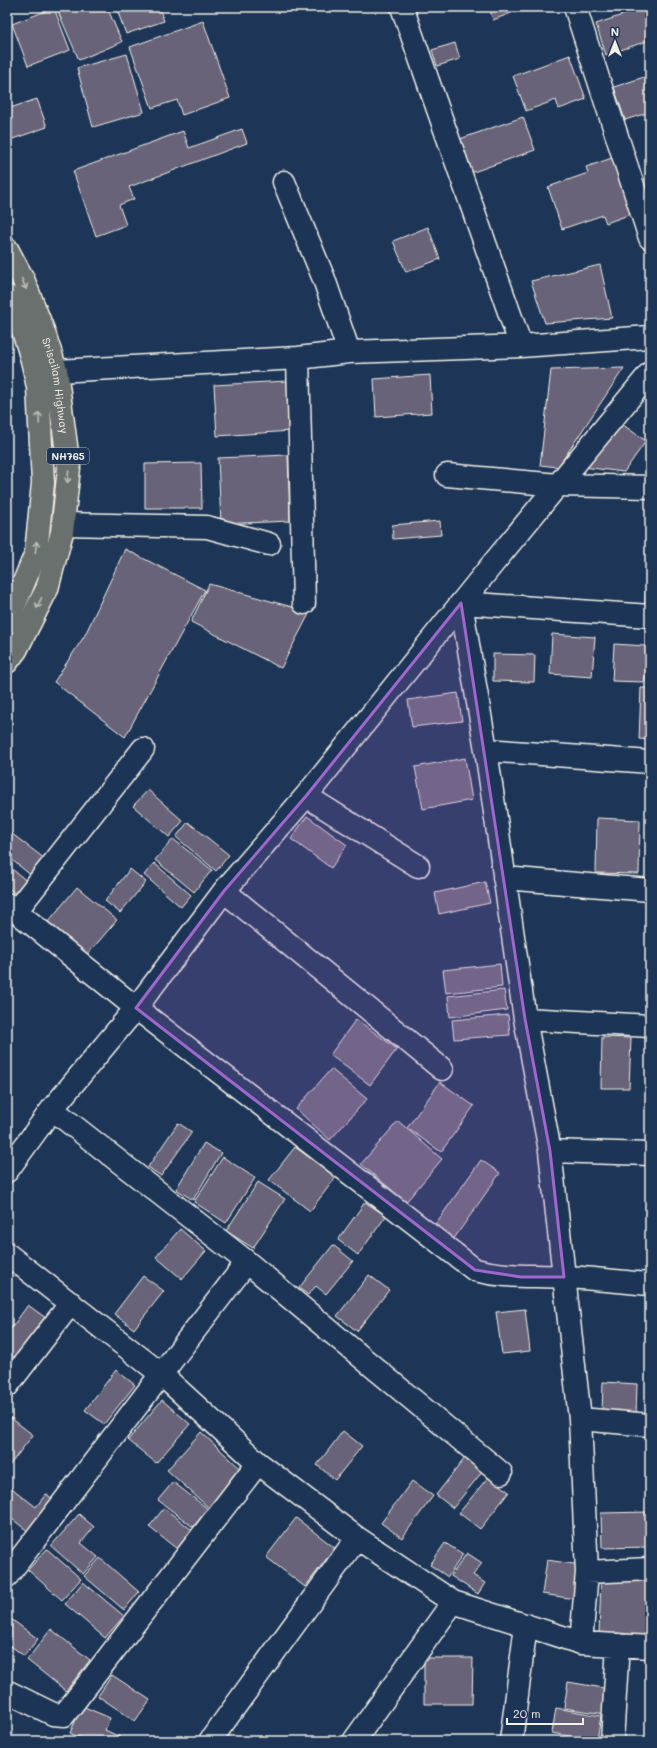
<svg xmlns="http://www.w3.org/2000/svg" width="657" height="1748" font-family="Mali,sans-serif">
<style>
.building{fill:#686378;stroke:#f4f1e8}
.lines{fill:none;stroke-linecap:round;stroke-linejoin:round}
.minor-casing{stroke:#f4f1e8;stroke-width:25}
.highway-casing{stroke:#f4f1e8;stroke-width:25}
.minor{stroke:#1d3557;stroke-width:22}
.highway{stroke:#6a706d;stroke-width:22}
.oneway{stroke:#bdbdb7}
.marked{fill:#9f67cb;fill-opacity:0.2;stroke:#9f67cb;stroke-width:3;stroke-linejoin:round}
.labels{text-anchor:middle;stroke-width:4;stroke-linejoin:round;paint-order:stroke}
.shield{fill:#1d3557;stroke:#b4b9bc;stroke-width:1}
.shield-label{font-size:10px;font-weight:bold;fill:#f4f1e8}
.street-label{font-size:11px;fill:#f4f1e8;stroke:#1d3557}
</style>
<rect width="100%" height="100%" fill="#1d3557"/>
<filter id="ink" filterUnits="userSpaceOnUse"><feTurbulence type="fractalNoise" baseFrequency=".025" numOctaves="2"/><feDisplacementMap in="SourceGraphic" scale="8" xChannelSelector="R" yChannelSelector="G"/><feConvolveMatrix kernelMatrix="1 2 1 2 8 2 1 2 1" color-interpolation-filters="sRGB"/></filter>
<g filter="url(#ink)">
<path class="building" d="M56,7H107L122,42L79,60Z
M116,7H159L164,21L126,34Z
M489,7H518L519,10L493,20Z
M646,7H650V40L606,55L596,24Z
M54,8L70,50L28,66L12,24Z
M203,21L230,98L182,115L177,100L152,108L130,47Z
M455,43L460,59L437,66L432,50Z
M127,54L144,112L93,127L77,68Z
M570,55L586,99L559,109L556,100L526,111L513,76Z
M650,75V112L625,120L614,87Z
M37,99L47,127L7,141V109Z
M523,117L535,150L468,174L457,140Z
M242,129L247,143L129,187L134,199L119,205L126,225L96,236L73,171L183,131L189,148Z
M615,157L634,213L606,223L603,215L562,229L548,187L588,173L586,167Z
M428,227L440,259L406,272L393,241Z
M600,265L612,318L545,323L531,281Z
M624,368L558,467L540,465L551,370Z
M430,375L432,413L376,417L374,379Z
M287,381L291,431L217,436L214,385Z
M616,420L646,441L624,472L583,467Z
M288,455L290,521L221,524L218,458Z
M201,463L202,508H145V464Z
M440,521L441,535L393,539L392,525Z
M125,549L205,590L125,737L54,682L85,635Z
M646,554H650V606H645Z
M209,584L310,612L281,668L191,622Z
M552,634L595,637L592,677L550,674Z
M614,644L646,646L645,682L612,681Z
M493,654L535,655L534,682L493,681Z
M641,688H650V740L639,739Z
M458,693L462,721L412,727L408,700Z
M465,758L472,800L423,809L415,767Z
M148,790L183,821L169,837L133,806Z
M307,816L347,845L331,868L291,839Z
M597,818L640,820L639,874L596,873Z
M188,822L229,855L216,871L176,837Z
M7,830L45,859L32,876L7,856Z
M173,839L212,870L194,892L155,860Z
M154,863L191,895L181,907L144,875Z
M7,865L28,882L17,895L7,887Z
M130,869L146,882L120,913L105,901Z
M485,882L490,903L439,914L435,893Z
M77,887L117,920L87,955L48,922Z
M500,964L502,987L446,993L443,970Z
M504,990L507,1010L450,1017L448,996Z
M508,1015L510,1035L454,1039L452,1020Z
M356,1019L397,1049L370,1085L330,1055Z
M602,1037L631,1038L629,1088H601Z
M331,1069L367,1099L330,1140L296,1109Z
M440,1082L474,1106L441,1152L407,1128Z
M398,1121L442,1159L406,1202L361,1164Z
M178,1123L192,1132L161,1176L148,1167Z
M204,1143L221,1153L193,1200L176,1189Z
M295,1147L336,1177L310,1211L269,1180Z
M223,1157L255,1178L226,1223L194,1202Z
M481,1160L500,1173L453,1240L434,1226Z
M258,1182L285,1199L253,1248L226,1231Z
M365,1202L386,1216L358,1255L338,1240Z
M180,1229L206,1251L182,1279L156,1257Z
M333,1245L353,1261L326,1294L316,1286L308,1295L299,1288Z
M369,1275L389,1290L357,1331L337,1316Z
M143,1276L164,1291L134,1329L114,1314Z
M28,1305L50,1321L21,1362L7,1352V1334Z
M525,1309L530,1351L502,1354L496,1312Z
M116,1370L135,1385L104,1424L85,1410Z
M603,1382L637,1384L636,1415L602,1413Z
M162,1400L190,1424L156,1463L128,1440Z
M7,1415L33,1435L8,1467L7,1466Z
M343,1431L362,1446L335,1480L317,1465Z
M201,1432L243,1471L209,1508L167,1470Z
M465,1458L482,1472L453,1508L436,1495Z
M489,1476L509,1492L480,1529L459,1513Z
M412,1481L433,1496L402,1538L381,1523Z
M173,1482L208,1509L193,1527L158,1500Z
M9,1486L36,1507L46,1494L59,1504L34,1536L7,1515V1489Z
M164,1508L192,1530L177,1549L149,1527Z
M650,1512V1547L602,1548L601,1513Z
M79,1514L94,1527L81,1543L98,1557L83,1574L51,1546Z
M296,1518L335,1548L305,1587L266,1557Z
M445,1543L463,1554L448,1577L430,1565Z
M47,1549L81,1579L62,1600L28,1570Z
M467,1553L482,1563L473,1575L485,1583L478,1594L451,1576Z
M100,1558L139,1592L124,1610L84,1576Z
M547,1560L580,1565L575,1599L542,1594Z
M601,1579L650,1580V1635L599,1634Z
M83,1582L124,1616L105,1638L65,1604Z
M7,1616L38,1639L24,1656L7,1643Z
M51,1629L90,1660L66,1691L27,1660Z
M424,1658H473L472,1704H424Z
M112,1675L150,1700L135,1721L98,1696Z
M568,1682L609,1689L605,1714L564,1708Z
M82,1706L110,1718L105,1730L120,1737L119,1741H87L70,1733Z
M556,1708L601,1716L597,1741L552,1733Z"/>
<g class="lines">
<defs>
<path id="minor" d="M402,7L521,346
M575,7L650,238
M284,182L324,279L349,352
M298,358L304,603
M38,372L298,358L349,352L521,346L650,337
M447,475L558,485L650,487
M63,524L207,527L269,544
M486,750L650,762
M306,796L418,866
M504,878L650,890
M224,891L442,1069
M7,904L136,1008L475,1270C507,1278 531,1275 564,1277C592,1278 621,1282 650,1284
M16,911L143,749
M525,1019L650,1026
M52,1109L247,1262L501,1473
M550,1151L650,1154
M7,1171L52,1109L136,1008L224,891L306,796L491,566L650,373
M7,1254L161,1374L258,1463L357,1538L453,1602L581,1643L650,1647
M7,1386L71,1303
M580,1419L650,1425
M587,1572L650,1569
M7,1576L247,1262
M581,1643L587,1572L580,1419L550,1151L525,1019L486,750L461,603L650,616
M7,1696L10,1693L53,1714L64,1715L258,1463
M210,1741L357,1538
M354,1741L453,1602
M511,1741L526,1625
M612,1741L618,1645"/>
<g id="highway">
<path id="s1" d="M7,249L23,279L43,330L56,370L69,468L62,532L47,589L16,650L7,662"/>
<path d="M7,296C23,324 32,356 38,387L43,483L36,553L7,623"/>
</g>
</defs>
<use href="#minor" class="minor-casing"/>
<use href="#highway" class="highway-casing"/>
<use href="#minor" class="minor"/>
<use href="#highway" class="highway"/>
</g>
<defs><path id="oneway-shaft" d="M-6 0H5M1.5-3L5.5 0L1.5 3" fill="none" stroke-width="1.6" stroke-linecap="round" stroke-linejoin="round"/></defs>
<g class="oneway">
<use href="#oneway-shaft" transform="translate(24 284) rotate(67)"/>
<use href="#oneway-shaft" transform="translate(39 418) rotate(-93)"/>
<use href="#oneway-shaft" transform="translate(68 477) rotate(97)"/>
<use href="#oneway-shaft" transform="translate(36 547) rotate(-82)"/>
<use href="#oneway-shaft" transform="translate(39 603) rotate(116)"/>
</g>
</g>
<path class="marked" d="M461,603L525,1019L550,1151L564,1277H521L475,1270L136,1008L224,891L306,796Z"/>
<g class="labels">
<rect class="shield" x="47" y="448" width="42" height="16" rx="3"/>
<g class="shield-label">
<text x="68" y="460">NH765</text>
</g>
<g class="street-label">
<text dy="4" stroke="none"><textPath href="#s1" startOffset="146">Srisailam Highway</textPath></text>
</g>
</g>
<rect width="657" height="1748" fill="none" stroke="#1d3557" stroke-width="24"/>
<rect x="12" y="12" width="633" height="1724" fill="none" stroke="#f4f1e8" stroke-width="1.5" filter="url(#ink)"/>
<g transform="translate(615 42)" stroke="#1d3557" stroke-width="3" paint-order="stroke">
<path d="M0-3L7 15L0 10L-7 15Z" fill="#f4f1e8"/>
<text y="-6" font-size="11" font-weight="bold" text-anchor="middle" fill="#f4f1e8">N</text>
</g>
<path d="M507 1718v6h76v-6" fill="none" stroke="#f4f1e8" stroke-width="2"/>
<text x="513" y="1718" font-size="12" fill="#f4f1e8" stroke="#1d3557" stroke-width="3" paint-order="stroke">20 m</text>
</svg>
